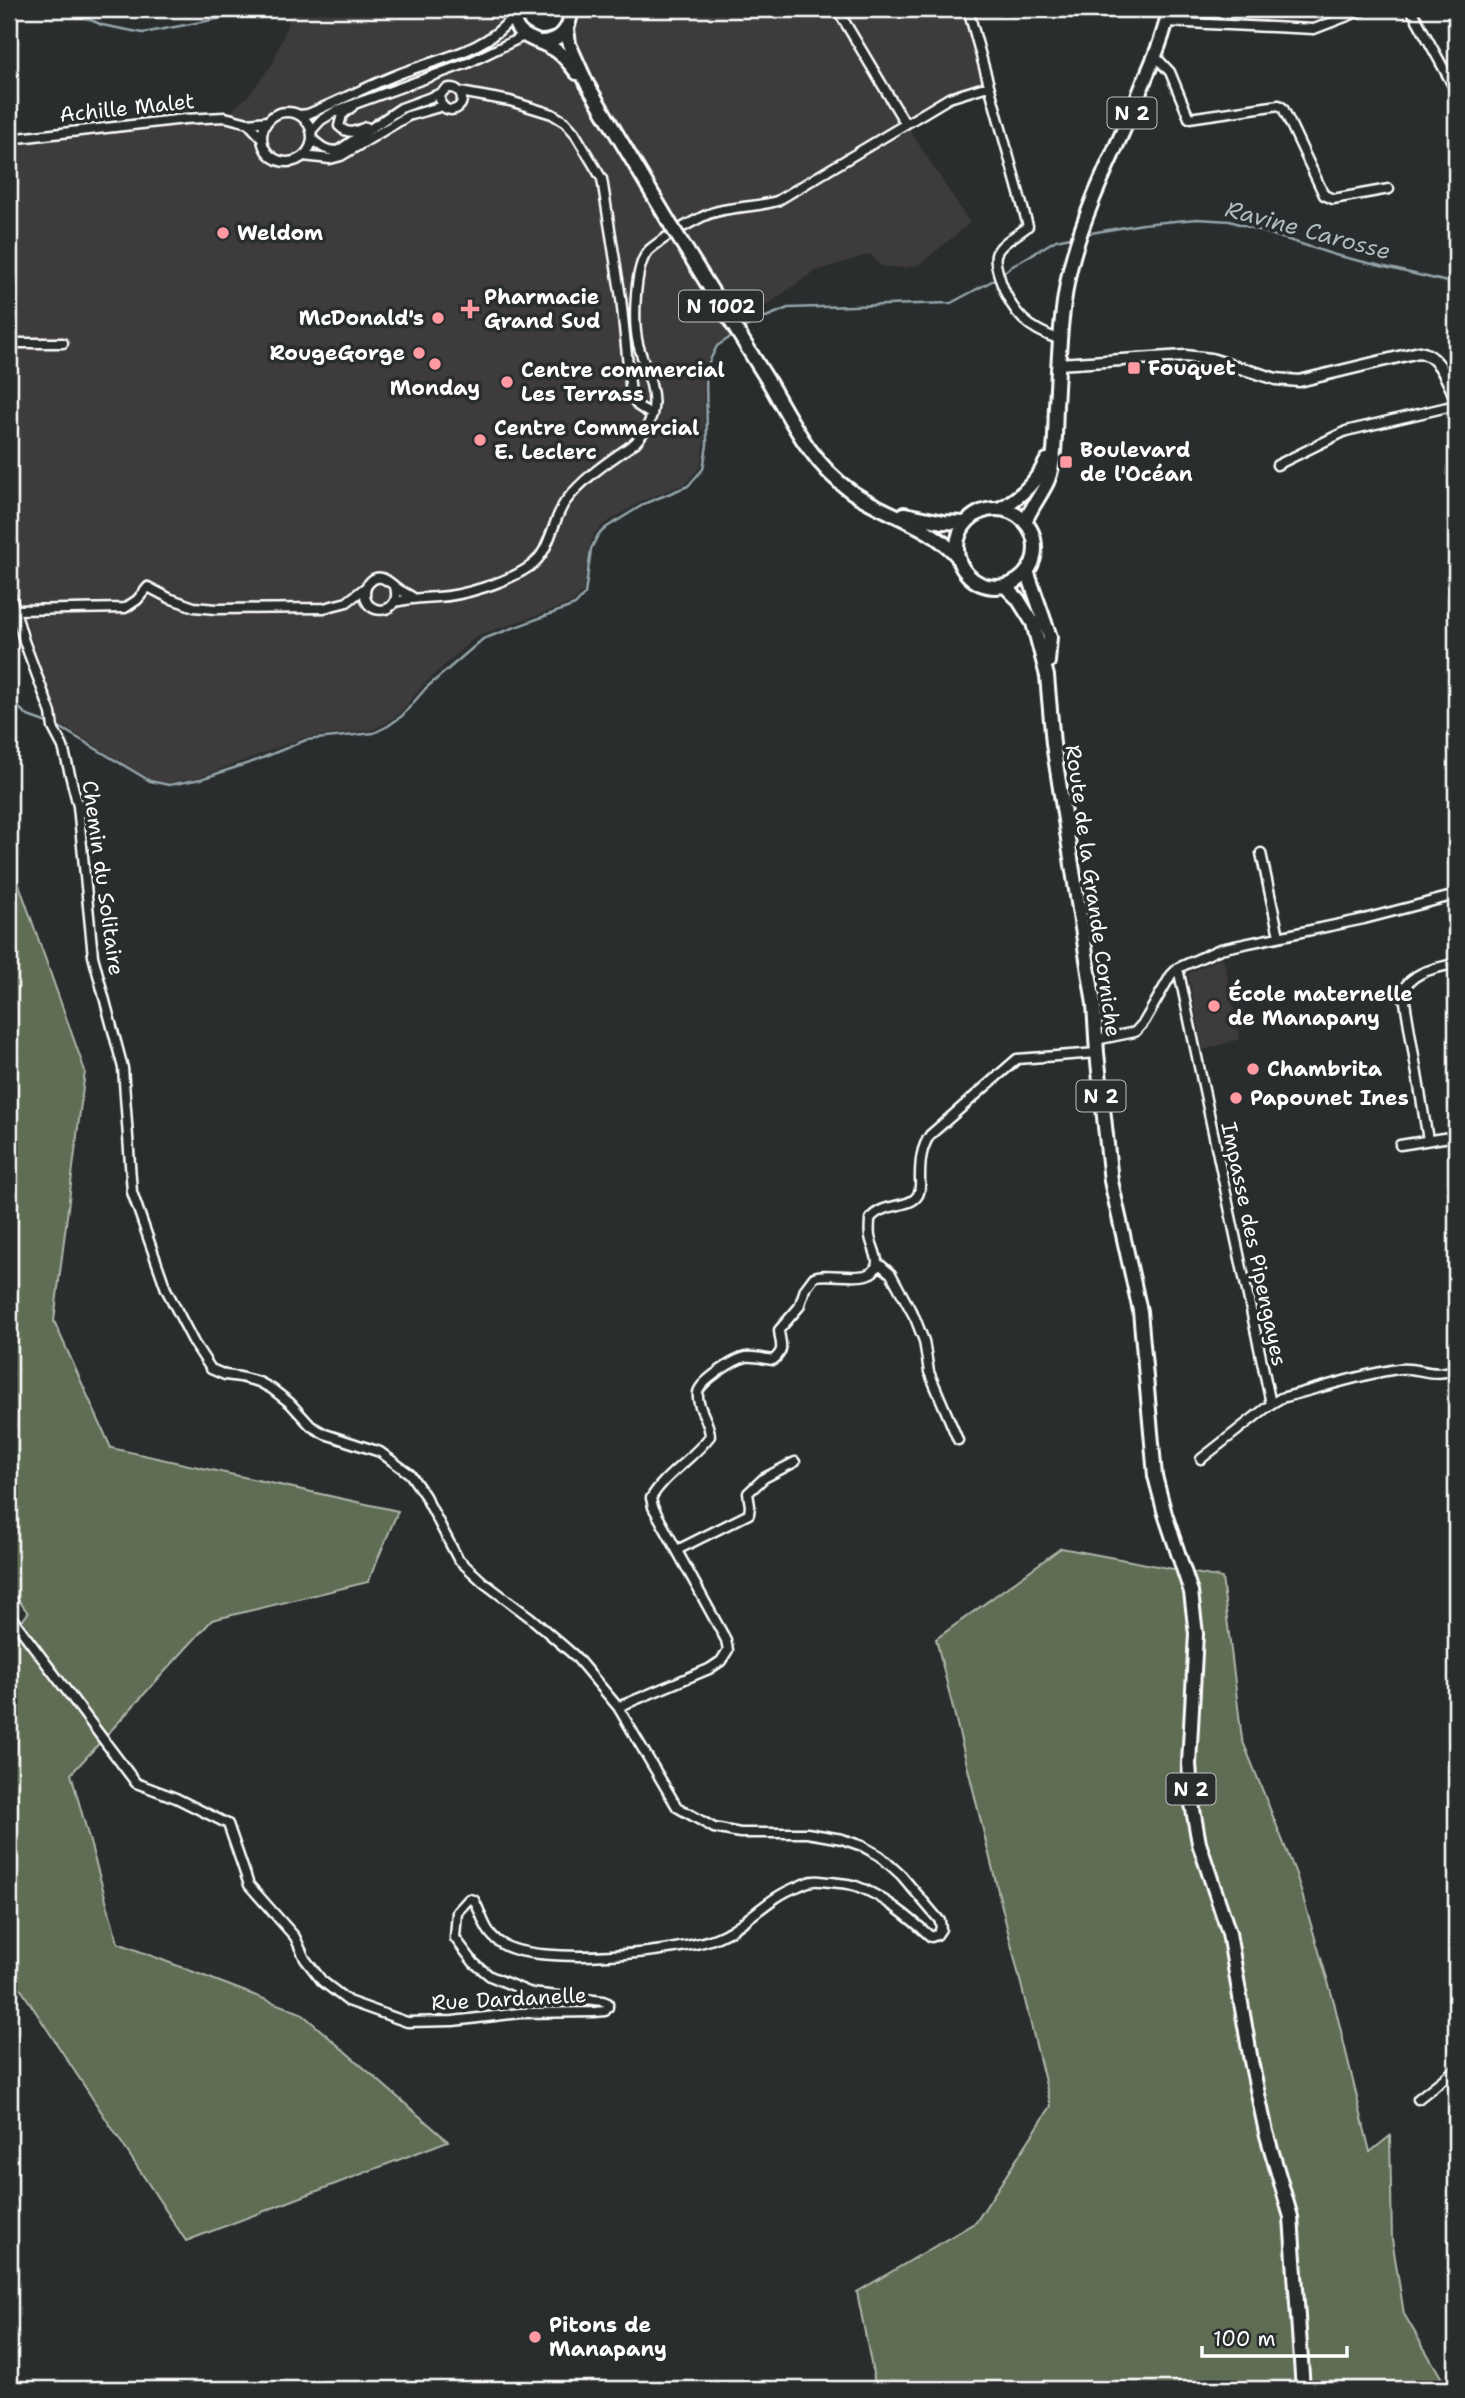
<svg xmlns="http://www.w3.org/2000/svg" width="1465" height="2398" font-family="'Shantell Sans',sans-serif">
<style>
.built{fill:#3e3a3b}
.green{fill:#5f6d55;stroke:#afb6aa;stroke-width:2}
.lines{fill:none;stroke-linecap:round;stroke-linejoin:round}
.stream{stroke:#94a4aa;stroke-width:2.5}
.minor-casing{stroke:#fff;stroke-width:13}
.tertiary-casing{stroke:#fff;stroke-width:15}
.primary-casing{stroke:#fff;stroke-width:18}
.minor{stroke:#2a2d2e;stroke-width:8}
.tertiary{stroke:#2a2d2e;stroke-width:10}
.primary{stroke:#2a2d2e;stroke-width:12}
.primary-bridge-casing{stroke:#fff;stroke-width:18;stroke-linecap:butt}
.primary-bridge{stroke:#2a2d2e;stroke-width:12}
.poi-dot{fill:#ff9aa2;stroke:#2a2d2e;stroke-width:2.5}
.labels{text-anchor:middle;stroke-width:7;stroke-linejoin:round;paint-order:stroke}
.shield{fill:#2a2d2e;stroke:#bfc0c0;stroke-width:2}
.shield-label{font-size:19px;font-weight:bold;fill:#fff}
.street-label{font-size:21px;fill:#fff;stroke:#2a2d2e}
.poi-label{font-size:21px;font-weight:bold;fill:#fff;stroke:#2a2d2e;text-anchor:start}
.water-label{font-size:23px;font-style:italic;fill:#aebbbf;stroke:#2a2d2e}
</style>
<rect width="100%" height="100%" fill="#2a2d2e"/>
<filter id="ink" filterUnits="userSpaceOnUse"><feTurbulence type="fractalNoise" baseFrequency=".0143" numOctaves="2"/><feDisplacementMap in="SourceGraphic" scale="14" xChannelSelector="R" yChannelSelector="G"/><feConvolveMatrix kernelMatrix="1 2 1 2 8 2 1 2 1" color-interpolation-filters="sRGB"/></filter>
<g filter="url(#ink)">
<path class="built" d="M293,9H514L515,23L585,81L569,44L570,9H968L988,86L949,98L905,123L970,223L919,265L904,268L881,266L870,254L813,272L735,328L731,334L716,345L704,367V442L700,467L685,484L644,500L604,524L595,533L589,547L583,591L573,603L482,634L472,640L423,685L399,714L385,724L371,730L303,738L200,777L168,783L149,779L58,723L9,567V139L225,117L248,96L273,63Z
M1223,957L1240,1039L1203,1050L1188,973Z"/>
<path class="green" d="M9,856L85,1071L54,1321L111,1448L398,1511L368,1582L212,1620L71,1774L118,1943L301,2013L448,2141L186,2241L9,1971V1638L28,1613L9,1587Z
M1061,1548L1222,1578L1242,1739L1296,1874L1334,2002L1370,2152L1390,2136L1392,2239L1404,2314L1448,2389H876L857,2292L976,2222L1051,2106L936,1639Z"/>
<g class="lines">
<path class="stream" d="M67,9L102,25L143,33L233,16L248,9
M1085,234L1143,224L1197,219L1230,221L1335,255L1456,284
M740,330L761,319L788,308L951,303L992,281L1011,267L1056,240L1075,236
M9,699L28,716L50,724
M56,725L150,781L169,785L201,779L255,761L306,740L374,733L388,726L402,716L426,688L483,639L575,605L585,594L591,549L598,535L607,527L646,503L688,486L703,469L707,445L706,368L717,346L735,334"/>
<defs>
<path id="minor" d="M837,9L905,123
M968,9L1028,226C1019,235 1000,242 996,255C994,264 999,274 1001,282C1013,315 1028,329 1061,340
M1411,9L1456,91
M1167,22L1314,29L1366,9
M1155,56L1170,72L1189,118L1279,105L1283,108L1324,195L1333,199L1389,189
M440 99a11 11 0 1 1 22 0a11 11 0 1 1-22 0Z
M460,92L510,101L552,114L565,122L574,132L602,179L621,298L631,394L638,406L652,415
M352,107L342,115L339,126C348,135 355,132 366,127
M262 137a25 25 0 1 1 50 0a25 25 0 1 1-50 0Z
M300,115L308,114C337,102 366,87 396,75C438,58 485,53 514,15
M311,131L321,120L338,110L468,63L524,36
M262,138L248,123L267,121
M9,139L185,119L225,117L248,123
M312,139C320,146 328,153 339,150L401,108L442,93
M303,156L330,159L341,156L408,116L443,106
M9,343H63
M1277,465L1346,431L1456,405
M395,587C403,615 365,617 365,594C365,590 366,586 369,583C379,571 389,582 397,588C402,592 408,594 412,597
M9,590L24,641L51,713L53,728L63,747L78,806L93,956L123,1068L132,1192L166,1289L194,1343L211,1369L225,1375L240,1377L259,1382L272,1389L290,1403L311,1426L325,1434L380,1452L410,1474L425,1496L458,1559L483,1582L531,1618L575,1656L618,1707L677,1807L714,1828L740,1833H807L842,1839L862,1846L880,1856L901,1875L940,1921L941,1929L937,1935L931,1937C910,1918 884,1896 856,1886C848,1883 838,1883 830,1882C825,1882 819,1880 814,1881C809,1881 803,1884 799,1886C766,1898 747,1925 718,1937C679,1954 537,1966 502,1944C484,1933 483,1916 474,1900L469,1899L457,1912L455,1938L474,1963L490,1976L531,1993L603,2001L608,2003V2007L605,2011L595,2012L520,2013L453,2021L407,2022L348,2001L322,1981L305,1959L295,1937L249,1885L228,1824L176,1798L136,1783L9,1614
M395,602C410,598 421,598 437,597C463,596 507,582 529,567C551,552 551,523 565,502C584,477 609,461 635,443C668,407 649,383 638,344C633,323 634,265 649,250C664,237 686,225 704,216C724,206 754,208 777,201L949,98L988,86
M15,610L125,608L137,600L148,587L169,598L194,607L216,609L324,608L347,602L366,587
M1261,853L1279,936
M1178,968L1271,1404
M1096,1040L1135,1032L1144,1022L1171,975L1178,968L1220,949L1364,919L1456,895
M1428,1140L1403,990C1414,970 1436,969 1456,963
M1400,1145L1456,1136
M877,1262L891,1274L915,1318L924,1341L929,1372L958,1440
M1201,1459L1271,1404L1281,1398C1318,1389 1361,1374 1398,1369C1420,1366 1430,1379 1456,1369
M677,1550L749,1514L750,1506L748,1493L764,1478L795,1462
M618,1707L709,1669L721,1661L728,1650L726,1640L653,1507L651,1498C666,1473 693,1459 710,1436C710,1421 696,1407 698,1393C699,1382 735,1359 746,1357C754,1356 765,1359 773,1360C786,1350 780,1344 779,1330L799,1307L805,1289L814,1277C829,1270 877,1287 877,1262C877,1254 871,1244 870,1236C869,1230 870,1225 870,1219C882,1202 910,1209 918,1195C921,1189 920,1184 920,1178C920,1162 921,1148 930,1135L1017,1059L1097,1053
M1418,2099L1456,2069"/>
<path id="tertiary" d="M1058,364L1185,356L1211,359L1276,379L1299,381L1419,352C1440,355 1447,381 1456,398"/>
<path id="primary" d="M514,9C511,42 539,37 558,52C565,57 571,66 577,73
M567,29L569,44L587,84L672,227
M540,42C560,42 572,28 570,9
M770,384C792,423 814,466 852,492C887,516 930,524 958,557
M999,509C1020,498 1037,481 1047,460
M957 548a39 39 0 1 1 78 0a39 39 0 1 1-78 0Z
M904,514L943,522L966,523
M1025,522C1031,507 1042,494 1048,480C1056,460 1055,427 1056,406C1059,356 1060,305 1073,257C1090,195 1122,139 1145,79C1155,56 1165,33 1169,9
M1027,571L1050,637L1048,662
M1005,586L1018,599L1033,623L1047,676L1053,744L1094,1004L1097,1053L1111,1181L1140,1311L1155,1476L1165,1514L1191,1592L1196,1634L1189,1764L1192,1804L1199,1843L1229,1933L1251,2061L1266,2132L1291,2217L1303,2389"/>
</defs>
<use href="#minor" class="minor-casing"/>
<use href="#tertiary" class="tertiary-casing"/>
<use href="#primary" class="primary-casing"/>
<use href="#minor" class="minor"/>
<use href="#tertiary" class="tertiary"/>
<use href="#primary" class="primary"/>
<defs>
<path id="primary-bridge" d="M672,227L770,384"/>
</defs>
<use href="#primary-bridge" class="primary-bridge-casing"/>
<use href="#primary-bridge" class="primary-bridge"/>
</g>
</g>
<g class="poi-dot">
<circle cx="223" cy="233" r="7"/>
<path d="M466.5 298.5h7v7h7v7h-7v7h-7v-7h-7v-7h7z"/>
<circle cx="438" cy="318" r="7"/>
<circle cx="419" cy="353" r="7"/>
<circle cx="435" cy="364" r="7"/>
<rect x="1127" y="361" width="14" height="14" rx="3.5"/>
<circle cx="507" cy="382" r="7"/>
<circle cx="480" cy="440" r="7"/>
<rect x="1059" y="455" width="14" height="14" rx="3.5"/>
<circle cx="1214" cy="1006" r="7"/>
<circle cx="1253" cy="1069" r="7"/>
<circle cx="1236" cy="1098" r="7"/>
<circle cx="535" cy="2337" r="7"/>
</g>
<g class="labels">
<g class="shield">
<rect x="1107.5" y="97.5" width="49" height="31" rx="5"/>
<rect x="679" y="290.5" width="84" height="31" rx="5"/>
<rect x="1076.5" y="1080.5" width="49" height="31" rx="5"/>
<rect x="1166.5" y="1773.5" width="49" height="31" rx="5"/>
</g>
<g class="shield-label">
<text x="1132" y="120">N 2</text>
<text x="721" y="313">N 1002</text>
<text x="1101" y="1103">N 2</text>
<text x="1191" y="1796">N 2</text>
</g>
<g class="street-label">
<text transform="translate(127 108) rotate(-6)" y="7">Achille Malet</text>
<text transform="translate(103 878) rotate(82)" y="7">Chemin du Solitaire</text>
<text transform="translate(1093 891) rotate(82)" y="7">Route de la Grande Corniche</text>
<text transform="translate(1254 1244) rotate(78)" y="7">Impasse des Pipengayes</text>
<text transform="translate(509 1999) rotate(-3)" y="7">Rue Dardanelle</text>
</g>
<g class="poi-label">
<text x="237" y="240">Weldom</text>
<text x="484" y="304">Pharmacie<tspan x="484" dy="24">Grand Sud</tspan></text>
<text x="424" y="325" text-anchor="end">McDonald's</text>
<text x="405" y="360" text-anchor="end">RougeGorge</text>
<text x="1148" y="375">Fouquet</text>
<text x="521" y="377">Centre commercial<tspan x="521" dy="24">Les Terrass</tspan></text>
<text x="435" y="395" text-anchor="middle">Monday</text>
<text x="494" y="435">Centre Commercial<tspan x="494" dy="24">E. Leclerc</tspan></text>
<text x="1080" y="457">Boulevard<tspan x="1080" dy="24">de l'Océan</tspan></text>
<text x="1228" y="1001">École maternelle<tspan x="1228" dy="24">de Manapany</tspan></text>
<text x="1267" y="1076">Chambrita</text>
<text x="1250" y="1105">Papounet Ines</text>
<text x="549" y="2332">Pitons de<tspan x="549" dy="24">Manapany</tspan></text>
</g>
<g class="water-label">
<text transform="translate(1308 230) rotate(15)" y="8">Ravine Carosse</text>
</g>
</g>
<rect width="1465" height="2398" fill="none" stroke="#2a2d2e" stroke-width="35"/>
<rect x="18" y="18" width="1430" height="2363" fill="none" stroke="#fff" stroke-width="2.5" filter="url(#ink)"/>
<path d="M1202 2346v10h145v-10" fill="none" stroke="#ffffff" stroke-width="3.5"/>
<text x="1213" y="2346" font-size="21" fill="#ffffff" stroke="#2a2d2e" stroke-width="5" paint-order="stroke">100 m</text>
</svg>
